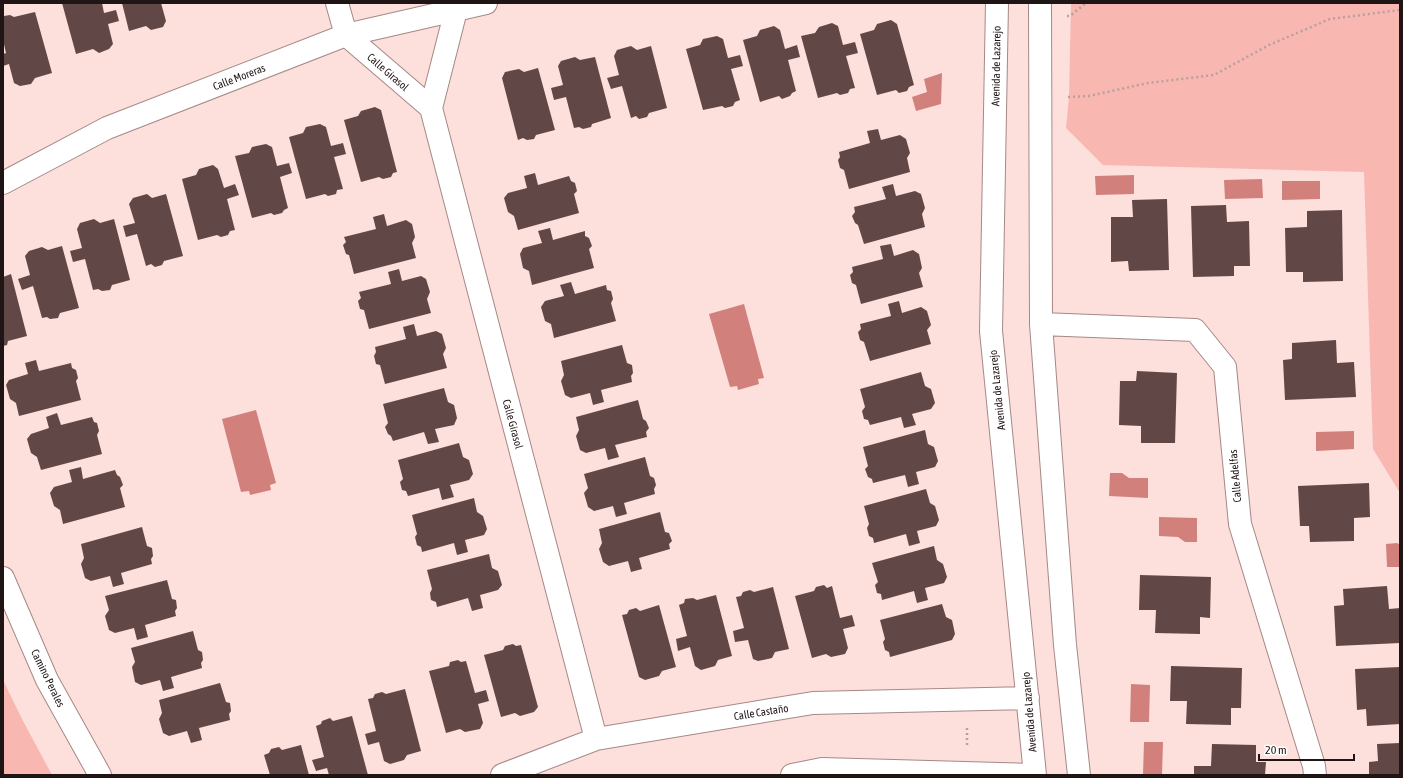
<svg xmlns="http://www.w3.org/2000/svg" width="1403" height="778" font-family="'Asap Condensed',sans-serif">
<style>
.green{fill:#f9b7b2}
.water{fill:#d2807b}
.building{fill:#614846}
.lines{fill:none;stroke-linecap:round;stroke-linejoin:round}
.street-casing{stroke:#a58986;stroke-width:24}
.path{stroke:#b8a09e;stroke-width:2.5;stroke-dasharray:2 3;stroke-linecap:butt}
.street{stroke:#fff;stroke-width:22}
.labels{text-anchor:middle;stroke-width:4;stroke-linejoin:round;paint-order:stroke}
.street-label{font-size:11px;fill:#1f1514;stroke:#fff}
</style>
<rect width="100%" height="100%" fill="#fddfdc"/>
<path class="green" d="M1071,3H1400V493L1373,449L1364,172L1103,165L1066,128L1069,97Z
M3,680L22,719L52,775H3Z"/>
<path class="water" d="M942,73L941,104L916,111L912,97L927,92L924,79Z
M1134,175V194L1096,195L1095,176Z
M1262,179L1263,198L1225,199L1224,180Z
M1282,181H1320V199L1282,200Z
M744,304L764,378L758,379L759,384L738,390L737,386L730,387L709,314Z
M256,410L276,483L270,485L271,490L250,495L249,491L241,492L222,419Z
M1354,431V449L1316,451V432Z
M1110,473H1122L1129,478H1148V498L1109,496Z
M1159,517L1197,518V542H1185L1178,537L1159,536Z
M1397,543L1400,545V567H1387L1386,544Z
M1131,684L1150,685L1149,722H1130Z
M1144,742H1163L1162,775H1143Z"/>
<path class="building" d="M62,3H102L104,13L116,10L119,21L108,24L113,44L109,49L99,53L93,49L76,54Z
M122,3H161L166,21L163,27L151,30L146,26L129,31Z
M35,12L52,73L35,78L31,84L20,86L14,83L9,64L3,66V54L6,53L3,40V20L4,16L10,15L14,17Z
M891,20L897,24L914,85L909,87L907,91L899,93L896,90L877,95L860,34L874,30L877,24Z
M832,23L838,26L843,45L855,42L858,53L846,56L855,88L850,89L848,93L840,95L837,93L818,98L801,36L815,33L819,27Z
M774,26L780,30L785,49L797,45L800,57L788,60L796,91L792,93L790,96L782,99L779,96L760,102L743,40L757,36L760,30Z
M717,36L723,39L728,58L740,55L743,66L731,69L740,100L735,102L733,106L725,108L722,106L703,110L686,49L700,45L703,39Z
M631,46L637,50L651,46L667,108L649,113L647,117L639,119L636,116L631,118L622,86L611,89L607,78L619,75L614,56L617,50Z
M575,57L580,60L595,57L611,118L592,124L591,127L583,129L579,127L574,128L566,97L554,100L551,88L563,85L558,66L561,61Z
M538,68L555,130L536,135L534,139L527,140L523,138L518,140L502,78L505,72L519,69L524,72Z
M375,107L381,110L397,172L393,173L391,177L383,179L379,177L361,182L344,120L358,116L361,111Z
M320,124L326,127L331,146L343,143L346,154L334,157L343,189L337,190L336,194L328,196L325,194L306,199L289,137L303,133L306,127Z
M878,129L881,140L900,135L906,139L910,153L907,158L910,172L849,189L844,170L840,168L838,160L840,157L839,152L870,143L867,131Z
M266,144L272,147L277,166L289,163L292,173L280,177L288,208L284,210L282,213L274,215L271,213L252,218L235,156L249,153L252,147Z
M213,165L218,169L224,188L235,184L239,195L227,199L235,230L230,231L228,235L221,237L217,235L198,240L182,179L196,175L199,169Z
M535,173L538,185L569,176L571,181L575,183L577,191L574,194L579,213L518,230L514,216L508,212L504,198L508,193L527,188L524,176Z
M893,184L896,196L915,191L921,194L925,208L922,214L925,227L864,244L858,225L855,223L852,216L855,212L854,207L886,199L882,187Z
M147,194L152,198L166,194L183,256L164,261L162,265L155,267L151,264L146,266L137,234L126,237L123,226L135,223L129,204L133,198Z
M1167,199L1169,270L1129,271L1128,261L1111,262V217H1133L1132,200Z
M1226,205L1227,222L1249,221L1250,266H1234V276L1193,277L1191,206Z
M1342,210L1343,281L1303,282V272H1286L1285,228L1307,227V211Z
M384,214L387,226L406,220L412,224L415,237L412,243L416,258L354,274L349,255L346,254L343,245L346,242L344,237L376,229L373,217Z
M94,219L100,223L114,219L130,280L112,285L110,290L102,291L98,289L93,290L85,259L73,262L70,251L82,248L77,229L80,223Z
M550,228L553,240L585,231V236L589,238L592,246L589,249L594,268L532,285L529,271L523,268L520,254L523,248L542,243L538,231Z
M891,244L894,256L913,250L919,254L922,268L919,273L923,287L861,304L856,285L852,283L850,275L853,272L852,267L883,259L880,246Z
M62,246L79,308L60,313L58,318L50,319L47,317L42,318L33,286L22,290L18,279L30,275L25,256L29,251L42,247L48,250Z
M399,269L402,281L421,276L426,279L430,292L427,299L431,313L369,329L364,310L360,309L358,301L361,298L359,292L391,284L388,272Z
M11,274L27,336L8,341L7,345L3,346V277Z
M571,282L575,294L606,285L607,290L611,291L613,299L611,303L616,321L554,338L551,324L545,321L541,307L545,301L564,296L560,285Z
M899,301L902,313L921,307L927,311L931,325L927,330L931,344L870,361L864,342L860,340L858,332L861,329L860,324L891,316L888,304Z
M414,324L417,336L436,331L442,334L446,348L443,354L447,368L385,384L380,365L376,364L374,356L376,352L375,347L406,339L403,327Z
M1336,340L1337,363L1354,362L1356,397L1285,400L1283,360L1292,359V343Z
M622,345L627,363L632,365L633,373L631,376L632,382L601,390L604,402L593,405L590,393L571,398L565,395L561,381L564,375L561,361Z
M36,360L39,371L71,363L72,368L76,370L78,378L76,381L81,400L19,416L16,403L10,399L6,385L9,380L28,374L25,363Z
M1137,371L1177,373L1175,443H1141V426L1119,425L1120,381H1136Z
M921,372L925,386L931,389L935,403L931,409L912,414L916,425L904,428L901,417L870,425L868,420L864,419L862,411L865,407L860,389Z
M444,388L448,402L454,405L457,418L454,425L435,429L439,442L428,444L424,432L393,441L391,436L388,434L385,427L388,423L383,404Z
M638,400L643,419L646,421L649,428L646,432L647,437L615,445L619,457L608,460L605,448L586,453L580,450L576,436L579,430L576,417Z
M57,413L61,425L92,417L94,422L97,423L99,431L97,435L102,454L41,470L37,457L31,453L27,439L31,434L49,428L46,417Z
M925,430L928,444L934,447L938,461L935,467L916,472L919,484L908,487L905,475L873,483L872,479L868,477L865,469L868,466L863,447Z
M459,443L463,457L469,460L473,474L469,480L450,485L454,497L442,500L439,488L408,496L406,491L402,490L400,482L403,479L398,460Z
M645,457L650,476L654,478L656,485L654,489L655,494L624,503L627,514L616,517L613,506L594,511L588,507L584,493L588,488L584,474Z
M81,467L83,479L115,470L117,475L120,477L123,485L120,488L125,507L63,524L60,510L54,506L50,493L54,487L72,482L69,470Z
M1369,483L1370,517L1354,518V541L1310,542L1309,526H1300L1298,486Z
M926,489L930,503L935,506L939,520L936,526L917,531L920,543L909,546L906,534L874,543L873,538L869,536L867,528L869,524L864,506Z
M474,498L477,512L483,516L487,529L484,535L465,540L468,552L457,555L454,543L422,552L421,547L417,545L415,537L417,534L412,515Z
M660,512L665,532L669,533L672,541L669,544L670,549L639,558L642,569L631,572L628,561L609,566L603,562L599,549L602,543L599,529Z
M142,527L147,546L152,548L153,556L151,559L152,564L121,573L124,584L113,587L110,576L91,581L85,578L81,564L84,558L81,544Z
M934,546L937,560L943,564L947,577L944,583L925,588L928,600L917,603L914,591L882,600L881,594L877,593L875,585L878,582L872,563Z
M489,554L492,568L498,571L502,585L498,590L480,595L483,608L472,611L468,598L437,607L436,602L431,600L430,593L432,589L427,570Z
M1140,575L1211,577L1210,618L1200,617V634L1155,633L1156,610H1139Z
M167,580L172,599L176,600L177,608L175,611L176,616L145,625L148,637L137,640L134,628L115,633L109,630L105,616L109,610L105,596Z
M824,585L827,588L832,586L840,618L852,615L855,626L843,629L848,648L845,654L831,657L826,654L812,658L795,596L814,591L816,587Z
M1387,586L1389,609L1400,608V643L1336,646L1334,606L1344,605L1343,589Z
M773,587L789,649L775,652L772,658L758,661L753,659L748,640L735,642L733,631L744,628L736,597L741,596L743,592L750,590L754,592Z
M716,595L732,656L718,660L715,666L701,670L695,666L690,647L678,651L676,639L687,636L679,605L684,603L685,599L693,598L697,600Z
M942,604L946,617L952,620L955,634L952,640L890,657L889,652L885,650L883,642L885,639L880,620Z
M659,605L676,667L662,671L659,676L645,680L639,677L622,615L627,614L629,610L636,608L640,611Z
M193,631L198,650L202,652L203,660L201,663L202,668L171,677L174,688L163,691L160,680L141,685L135,682L132,667L135,662L131,648Z
M513,644L516,646L521,645L538,707L534,712L520,716L515,713L501,717L484,655L503,650L505,646Z
M458,660L461,662L466,661L475,693L486,690L489,701L478,704L483,723L480,729L465,732L460,729L446,733L429,671L449,666L450,662Z
M1171,666L1242,668L1241,708H1231V725L1186,724L1187,701H1170Z
M1400,667V724L1367,726L1366,709L1357,710L1355,669Z
M220,683L226,702L230,703L231,711L229,714L230,720L199,728L202,740L191,743L187,731L169,736L163,733L159,719L162,713L159,700Z
M405,689L421,751L407,755L404,760L390,764L384,761L379,742L368,745L365,734L376,731L368,699L373,698L375,694L382,692L386,694Z
M352,716L368,775H329L327,768L316,771L312,760L324,757L316,726L321,724L322,721L330,718L333,721Z
M1400,743V775H1369V762L1378,761L1377,744Z
M1212,744L1256,745V762H1266L1265,775H1194V766H1211Z
M301,745L309,775H270L264,755L269,753L271,749L279,747L282,750Z"/>
<g class="lines">
<defs>
<path id="street" d="M337,3L346,35L431,108
M997,3L991,331L1035,775
M1040,3L1041,324L1065,645L1079,775
M456,10L431,108L596,739
M3,183L107,128L346,35L486,3
M1041,324L1195,330L1225,367L1240,524L1314,766L1315,775
M3,578L47,680L100,775
M502,775L596,739L813,703L1028,698
M792,775L822,769L1035,775"/>
</defs>
<use href="#street" class="street-casing"/>
<path class="path" d="M1067,16H1070L1086,3
M1068,97L1089,96L1148,83L1214,75L1269,45L1330,19L1400,10
M967,745V728"/>
<use href="#street" class="street"/>
</g>
<g class="labels">
<g class="street-label">
<text transform="translate(996 66) rotate(-89)" y="4">Avenida de Lazarejo</text>
<text transform="translate(388 72) rotate(41)" y="4">Calle Girasol</text>
<text transform="translate(239 77) rotate(-21)" y="4">Calle Moreras</text>
<text transform="translate(997 390) rotate(-96)" y="4">Avenida de Lazarejo</text>
<text transform="translate(513 424) rotate(75)" y="4">Calle Girasol</text>
<text transform="translate(1235 476) rotate(-95)" y="4">Calle Adelfas</text>
<text transform="translate(48 678) rotate(64)" y="4">Camino Perales</text>
<text transform="translate(761 712) rotate(-9)" y="4">Calle Castaño</text>
<text transform="translate(1029 712) rotate(-95)" y="4">Avenida de Lazarejo</text>
</g>
</g>
<rect width="1403" height="778" fill="none" stroke="#1f1514" stroke-width="8"/>
<path d="M1259 754v6h95v-6" fill="none" stroke="#1f1514" stroke-width="2"/>
<text x="1265" y="754" font-size="12" fill="#1f1514" stroke="#ffffff" stroke-width="3" paint-order="stroke">20 m</text>
</svg>
